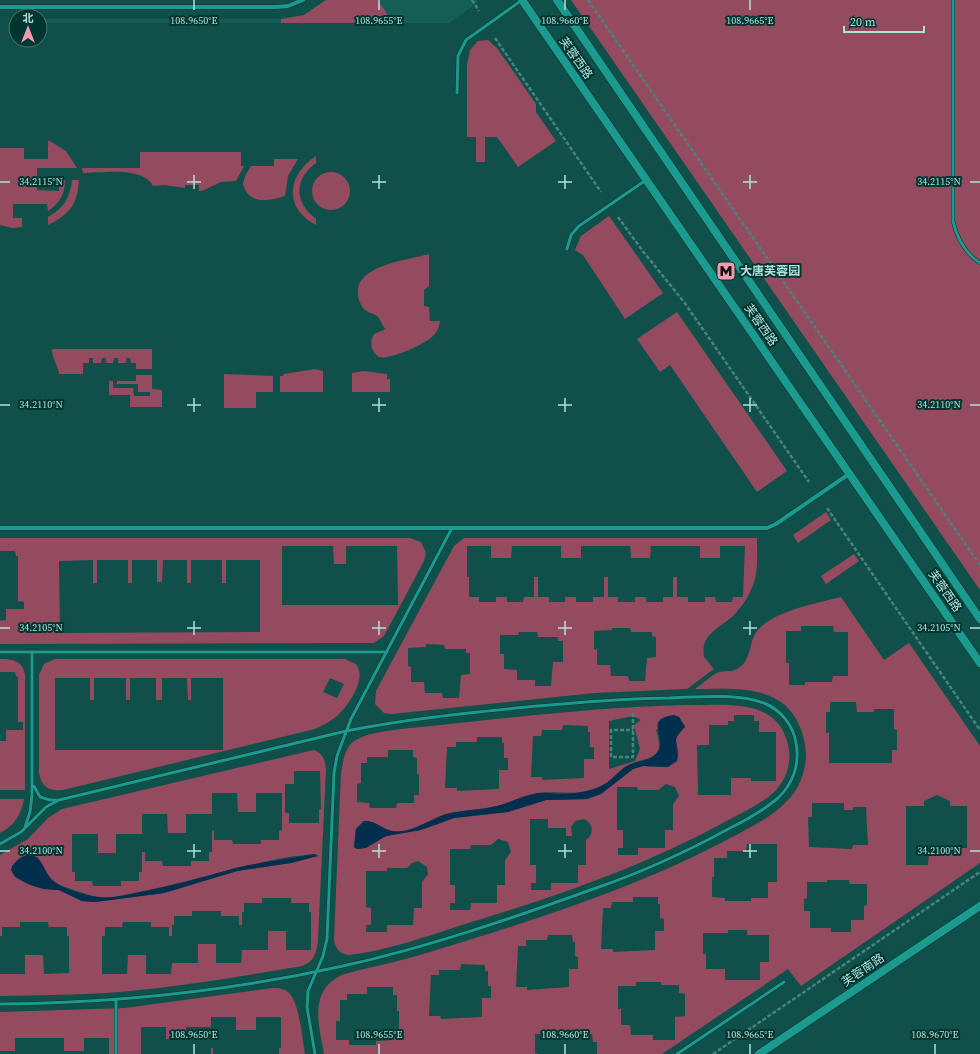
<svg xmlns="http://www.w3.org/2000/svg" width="980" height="1054" font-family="'Source Serif 4','Noto Sans SC',serif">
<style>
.built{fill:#155e56}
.green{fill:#954b5f;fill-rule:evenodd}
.water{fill:#002f4e}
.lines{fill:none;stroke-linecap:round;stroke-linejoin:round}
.lane-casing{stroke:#0e322e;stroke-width:4}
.street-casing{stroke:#0e322e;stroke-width:5}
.secondary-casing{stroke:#0e322e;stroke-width:9}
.path{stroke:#48837d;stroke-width:2.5;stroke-dasharray:4 2;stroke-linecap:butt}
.lane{stroke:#1b9b8f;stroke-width:3}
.street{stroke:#1b9b8f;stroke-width:4}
.secondary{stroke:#1b9b8f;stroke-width:8}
.ticks{fill:none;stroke:#b0e1da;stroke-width:1.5}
.labels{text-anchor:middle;stroke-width:4;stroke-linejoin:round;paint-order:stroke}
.street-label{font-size:12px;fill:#b0e1da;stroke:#00342f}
.poi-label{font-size:12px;font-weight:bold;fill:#b0e1da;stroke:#00342f;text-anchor:start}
.ticks-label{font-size:10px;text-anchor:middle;fill:#b0e1da;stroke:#00342f;stroke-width:4;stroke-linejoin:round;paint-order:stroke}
</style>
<rect width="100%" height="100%" fill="#10504a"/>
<path class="built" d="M326,0H477L478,2L449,23H40V19H289L304,15Z"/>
<path class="green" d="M326,0H378L393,23H281V19L304,15Z
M571,0H980V590Z
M488,40L497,48L536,104V112L556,141L518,167L497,137H485V162H476V137H467V65L470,50L478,41Z
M48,140L66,151L77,168H37V190L59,191V180H65C65,194 60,203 48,211L47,204H13V218H22V227L12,228L0,225V159H48Z
M0,148H24V159H0Z
M140,152H241V166H244L236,181L221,182L202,191H199V185H185V188L164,185L153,186C143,166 102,173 83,173L82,168H140Z
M316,156V163C294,179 294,202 316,219V225C283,208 287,175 316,156Z
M274,159H298L288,176L285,196C270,201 248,205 243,184L245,176L251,166H274Z
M312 191a19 19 0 1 1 38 0a19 19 0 1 1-38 0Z
M72,180H79C77,205 70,214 48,225V217C64,208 70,198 72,180Z
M609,216L663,293L625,319L583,255L575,250L581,236Z
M429,254V286L424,290V306L429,307L430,321H440C439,326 438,331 434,335C426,344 390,360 379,357C371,351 369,343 374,334L386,329C381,325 381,319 377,316C373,313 368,313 364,309C359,303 357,296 358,288C363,264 409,260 429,254Z
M677,312L787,471L757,492L670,365L660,372L637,339Z
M52,349H152V369H136V363H131L130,358H126V363H118V358H114L113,363H106V358H102L101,363H93V358H89V363H83V374H59C58,365 52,359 52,349Z
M315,369L323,371V392H280V376H283L284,374Z
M364,371L387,374V379H390V392H352V373Z
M224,374L273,376V392H256V408H224Z
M136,375H152V389L162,390V407H130V395H109V381H113V388H133L134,396H150V392H138V384H117V381H136Z
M826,512L831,520L798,543L793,535Z
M0,538H410L421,542L426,553L424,561L384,636L374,643L0,644V621L6,620V609H24V602L18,601V556H16L15,551H0ZM282,546H333L334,564H346V546H397L398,605H282ZM93,560V583H97V560H128V583H132V560H157V582H162L163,560H187V583H191V560H222V583H226V560H260V632L60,633L59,561Z
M464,538H757C757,556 759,576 750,592C746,601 740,608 734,615C720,628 700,634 704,657L714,669L687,689L594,693L392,714L384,713L375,704L376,691L454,546ZM467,546H491V558H511L512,546H561V558H581V546H630L631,558H650L651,546H700V558H720V546H745L743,597H733L732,602H716L715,597H705V602H688V597H677V577H673V597H663V602H646V597H635V602H618V597H608V577H604V597H593V602H576V597H565V602H549V597H538V577H534V597H524L523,602H507V597H496V602H479V597H469V577H467ZM612,628H630L631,632H652V636L656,637V657L647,658L645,681H629L628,676H611L610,665H597V650L594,649V631L612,630ZM519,632H537L538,637H558V641H563V662H553L551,686H535V680H517V670L504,669V654H500V635H518ZM426,644L444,645L445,649H466V653H470V674L461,675L459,698H443L442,693H425L424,682H411V667L408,666V648L426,647Z
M854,554L859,561L826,584L821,576Z
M841,597L884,660L909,643L980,746V863L801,986L788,969L662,1054H597V1042H593L592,1034H575L574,1030H548V1034H535V1053L539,1054H324C320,1029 309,996 335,979C343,973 354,972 364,969C383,965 402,960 420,955C522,924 626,892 721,843C742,831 769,820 786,802C799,790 806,771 806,754C805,735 798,717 785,705C761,685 724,689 695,689C700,686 715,672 720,672C728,670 733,673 740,667C751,659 749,645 755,634C768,612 817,603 841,597ZM801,626H833L834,632H848V676H833L832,682H805V685H789V663H786V631H801ZM830,702H856L857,712H874V709H894V729L897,730V750H892V763H829V733H826V712H830ZM937,795L950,801V806H967V848H943L942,853H929L928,865H906V806H924V801ZM812,803H844V810H853V807H866L868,845H853L852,849L809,847L808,817H812ZM747,844H777V882H768V898H751V901H725V898L712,897V877H714V858H727V851H746ZM827,880H849L850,884H867V905L864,906V920H851V932H831V928H810V911H804V899L807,898V882H827ZM633,897H658V904H660V918L664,919V931H655V950L613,952V949H601L603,908H611L612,902H633ZM728,930H747V935H769V962H760V980H725V969H706V954H703V933H728ZM548,935H572L573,942H575V956L578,957V969H569V987L527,990V987H516L518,946H526V940H547ZM461,964L485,965V971H488V986H491V998H482V1017L441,1019L440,1016H429L431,975H439V970H460ZM636,982H661V985H679V993L685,994V1016L675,1017V1040H653V1035H631L630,1025H621V1009H618V986H636ZM367,987H393V995H397V1011H399V1032H394V1040L376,1041V1045H349V1040H336V1021H340V1000H347V994H367Z
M0,659C13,659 23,661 25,675V790H0V741H6V730H23V722H18V677L16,676L15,672H0Z
M55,659H345L356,664C367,678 350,703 339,714C332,721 323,725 315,729L63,790C49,791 42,788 39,773V675L44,664ZM55,678H90V700H94V678H126V700H130V678H156V700H162V678H187L188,700H191V678H223V750H55ZM330,678L344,684L337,698L323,692Z
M686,705C721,706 772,697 786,738C793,756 789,777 775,791C761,805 739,814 721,824C640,868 551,898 462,925C429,936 384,951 349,955C340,954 335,949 334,939L341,773C343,763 344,749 353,742C369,729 419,728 441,725C523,716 604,707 686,705ZM734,715H754V721H759V732H776V781H751V778H731V795H698L697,745H709V725H728V721H734ZM633,716L641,720L634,725L640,749L635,761L609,769V721ZM679,717L685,726L676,738L678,757L668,767L643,766L633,769L601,794L587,799L546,800L508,812L454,818L421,830L386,836L360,849L354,847L356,829L364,821C377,820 383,831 395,832C413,833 436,816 455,812C469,810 483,809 497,806C511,803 524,795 538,793C561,790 579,798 603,785C613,780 618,771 627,766C647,754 667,765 656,730ZM563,725L588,726V732H590V747H594V759H584V778L542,780V777H531L533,736H541L542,730H562ZM477,737H502V743H504V758H508V770H499V789L457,791V788H445L447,747H456V742H477ZM388,750H413V757L417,758V774H419V795H414V803H397L396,808H370L369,803L357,802V784L361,783V763H367V757H388ZM666,784L675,787L679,796L673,804V830H665V848H638V855H618V848H623V830H617V787H637L638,790H658ZM530,819H548V828H566V836H572L571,827L575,821L584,819C593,823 595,834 586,840V865H578V883H551V890H531V883H536V865H530ZM498,839L508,842L511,852L505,860V885H497V903H471L470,910H450V903H455V885H450V849H470L471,845H491ZM418,861L427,867L428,874L422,882V908H414L413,925H387V932H366V925H371V908L366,907V871H387V868H407L412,863Z
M314,750C323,754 325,759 326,769L318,939C317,952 315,961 302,966C237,977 172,988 106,993C71,995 35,995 0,996V974H25V955H43L44,974L69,973V936H67V927H49L48,922H20V927H2V936H0V855L28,839L48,818L62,809ZM294,771H320L321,809L319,810V823H289V813H285V784H294ZM212,793H237L238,812H256V793H282V830L279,831V840H261V844H233L232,840H214V831L212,830ZM142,814H167L168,833H186V814H212V852H209V861H191V866H163L162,861H145V852H142ZM72,834H98V853H116V834H142V872H139V881H121V886H93L92,881H75V872H72ZM315,854L317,856L291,863L237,871L164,893L95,902L82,901L59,890L44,889L30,885L18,878L12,866L22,857H35L49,878L56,884L92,896L108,898L186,883L235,868L288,857ZM262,898H291V903H309V912H311V950H286V931H268V950H242L241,963H216V944H198V963H172L171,974H146V955H128L127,974H102V936H105V927H122L123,922H151V927H169V936H172V925H174V916H192V911H221V916H239V925H242V912H244V903H262Z
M0,799H24C21,815 15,825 0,833Z
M272,988C278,988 284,988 289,993C300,1004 302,1039 305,1054H279V1048H281V1017H256V1030H236V1017H211V1048H213V1054H211V1027H186V1039H166V1027H141V1054H109V1038H84V1051H64V1038H15V1051H0V1012L125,1008Z"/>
<path class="water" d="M674,715L679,717L685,727C668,743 681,743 677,761L668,767L643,766L633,769L601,794L587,799L546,800L508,812L454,818L421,830L386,836L366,848L357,849L354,847L356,829L364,821C377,820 383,831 395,831C412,833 430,819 446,814C463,810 480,810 497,806C510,803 521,796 534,794C542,792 548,793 555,794C571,794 588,793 603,785C613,780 619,769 629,765C639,760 651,762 658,751C667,737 643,719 674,715Z
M315,854L318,856L291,863L237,871L164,893L95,902L82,901L59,890L44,889L30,885L15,877L11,870C12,865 16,861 20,858C43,846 42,874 55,882C66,890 84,895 98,897C112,899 126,895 140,892C169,886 196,879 225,871C254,863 285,859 315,854Z"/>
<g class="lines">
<defs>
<path id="lane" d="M953,0V221C957,239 965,253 980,263
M457,93L458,56L466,40L522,0
M567,249L571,235L579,226L646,180
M0,652H387
M34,786L40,797L50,800H57
M25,827L30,812L32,795V652
M0,844L21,832L46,807L59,800L346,731C406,719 467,713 527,707C575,703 622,698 669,698C698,697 737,693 764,703C781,710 793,725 796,743C800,764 793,784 778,798C764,810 748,819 732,827C688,851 643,872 596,888C513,918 429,947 343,966C231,991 115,1003 0,1004
M116,1000V1054
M315,1054L307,1007L308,991L323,956L327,939L334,773L337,756L351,719L452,528
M677,1054L784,982"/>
<path id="street" d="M0,7H276L288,6L303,0
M0,528H767L776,524L849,474"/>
<path id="secondary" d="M522,0L980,663
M557,0L980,619
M759,1054L980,906"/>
</defs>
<use href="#lane" class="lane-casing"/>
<use href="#street" class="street-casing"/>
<use href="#secondary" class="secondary-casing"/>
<path class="path" d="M472,0L479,11
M588,0L980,565
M495,38L601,192
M618,217L642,250L684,302L809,482
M827,508L980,730
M633,713C633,728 633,743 633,757H611V730H633
M713,1054L980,872"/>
<use href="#lane" class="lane"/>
<use href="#street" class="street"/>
<use href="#secondary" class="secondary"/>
</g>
<path class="ticks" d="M194,0V10M379,0V10M565,0V10M750,0V10M194,175V189M379,175V189M565,175V189M750,175V189M0,182H10M187,182H201M372,182H386M558,182H572M743,182H757M970,182H980M194,398V412M379,398V412M565,398V412M750,398V412M0,405H10M187,405H201M372,405H386M558,405H572M743,405H757M970,405H980M194,621V635M379,621V635M565,621V635M750,621V635M0,628H10M187,628H201M372,628H386M558,628H572M743,628H757M970,628H980M194,844V858M379,844V858M565,844V858M750,844V858M0,851H10M187,851H201M372,851H386M558,851H572M743,851H757M970,851H980M194,1044V1054M379,1044V1054M565,1044V1054M750,1044V1054M935,1044V1054"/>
<defs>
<symbol id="metro-square" viewBox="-11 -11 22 22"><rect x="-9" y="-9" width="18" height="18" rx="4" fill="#f29aae" stroke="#00342f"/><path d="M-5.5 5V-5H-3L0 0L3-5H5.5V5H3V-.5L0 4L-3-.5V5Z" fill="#111"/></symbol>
</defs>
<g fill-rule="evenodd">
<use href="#metro-square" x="715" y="260" width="22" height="22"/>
</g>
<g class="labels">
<g class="street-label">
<text transform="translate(576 58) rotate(55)" y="4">芙蓉西路</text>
<text transform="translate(761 325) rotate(55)" y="4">芙蓉西路</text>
<text transform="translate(945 591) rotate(55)" y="4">芙蓉西路</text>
<text transform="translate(863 970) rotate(-34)" y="4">芙蓉南路</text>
</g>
<g class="poi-label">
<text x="740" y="275">大唐芙蓉园</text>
</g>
</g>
<g class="ticks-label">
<text x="194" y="24">108.9650°E</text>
<text x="379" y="24">108.9655°E</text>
<text x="565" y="24">108.9660°E</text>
<text x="750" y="24">108.9665°E</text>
<text x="41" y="185">34.2115°N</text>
<text x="939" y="185">34.2115°N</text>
<text x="41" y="408">34.2110°N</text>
<text x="939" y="408">34.2110°N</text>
<text x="41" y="631">34.2105°N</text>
<text x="939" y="631">34.2105°N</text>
<text x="41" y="854">34.2100°N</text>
<text x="939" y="854">34.2100°N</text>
<text x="194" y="1038">108.9650°E</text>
<text x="379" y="1038">108.9655°E</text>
<text x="565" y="1038">108.9660°E</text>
<text x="750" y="1038">108.9665°E</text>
<text x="935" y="1038">108.9670°E</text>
</g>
<g transform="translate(28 28)"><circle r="19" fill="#00342f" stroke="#467973"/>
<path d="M0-3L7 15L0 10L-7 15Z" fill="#f29aae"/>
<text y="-6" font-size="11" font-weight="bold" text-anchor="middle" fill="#b0e1da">北</text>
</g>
<path d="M844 26v6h80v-6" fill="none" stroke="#b0e1da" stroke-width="2"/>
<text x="850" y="26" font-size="12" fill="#b0e1da" stroke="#00342f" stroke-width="3" paint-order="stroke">20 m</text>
</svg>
